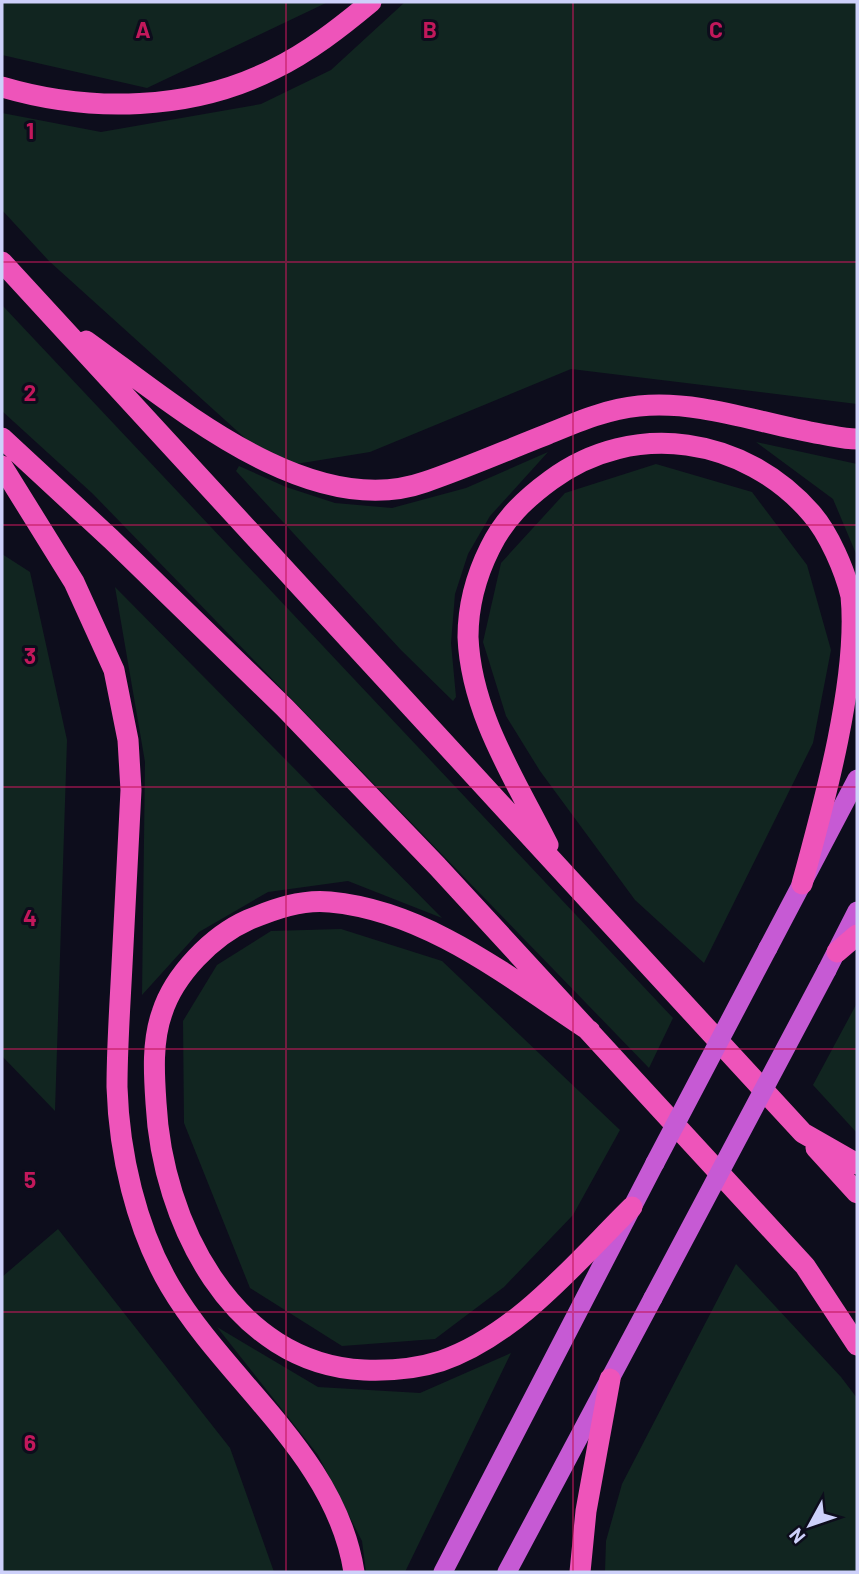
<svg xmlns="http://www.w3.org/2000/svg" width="859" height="1574" font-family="Barlow,sans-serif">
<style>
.green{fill:#112520}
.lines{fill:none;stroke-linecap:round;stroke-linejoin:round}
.trunk{stroke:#c65ad4;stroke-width:19}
.motorway{stroke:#ee54ba;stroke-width:21}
.trunk-bridge{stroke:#c65ad4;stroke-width:19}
.grid{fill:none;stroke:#c2185b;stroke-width:2;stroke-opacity:0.55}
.grid-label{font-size:23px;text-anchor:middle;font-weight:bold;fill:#c2185b;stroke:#0d0d1c;stroke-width:6;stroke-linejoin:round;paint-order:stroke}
</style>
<rect width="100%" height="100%" fill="#0d0d1c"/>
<path class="green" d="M2,2H328L147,88L2,55Z
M405,2H857V404L571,369L370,452L277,467L49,261L2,210V113L101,132L261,104L331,70Z
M2,305L673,1018L649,1068L93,494L2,411Z
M756,442L857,464V556L833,499Z
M548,452L490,516L468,554L455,594L451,643L456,697L453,701L401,650L236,471L239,466L286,487L335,503L392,508L466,488Z
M656,464L752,492L807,565L831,650L813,743L704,963L635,900L540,771L506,716L483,642L501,563L565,493Z
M2,554L30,572L67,740L55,1111L2,1056Z
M115,587L442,918L348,881L268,892L199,932L142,995L145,762Z
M341,929L442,961L620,1130L573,1215L504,1287L435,1339L342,1346L250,1288L184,1123L183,1021L217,965L271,931Z
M857,1003V1133L813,1085Z
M58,1229L230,1448L274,1572H2V1277Z
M736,1264L841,1377L857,1398V1572H605L606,1541L622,1484Z
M217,1327L318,1387L420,1393L511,1353L405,1572H366L362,1541L318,1455Z"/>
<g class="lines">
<path class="trunk" d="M768,948L857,779
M827,970L857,911
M443,1572L655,1163
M507,1572L653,1298"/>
<path class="motorway" d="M2,87C90,113 191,111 274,69C309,52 341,27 371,2
M2,262L803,1133L857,1164
M86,341C173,403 309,523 425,482C466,468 507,450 548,434C577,422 607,409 639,406C702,400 760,424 821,434C833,436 845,439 857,439
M2,438L111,539L285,708L437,866L805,1266L857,1345
M2,466L74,582L114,670L128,740L131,790C128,848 125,906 122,965C120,1005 117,1046 117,1087C119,1153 136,1228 170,1286C227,1383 336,1455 354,1572
M548,845C515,779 471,713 468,637C468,606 476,576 490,548C504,519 525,499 551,480C634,419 745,437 811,513C829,533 845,571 851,596C859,677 824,804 802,884
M837,952L857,935
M590,1031C511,979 428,911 330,902C302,899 274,909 248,920C212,936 174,975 162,1013C152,1041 154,1074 156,1103C162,1221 232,1364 364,1370C390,1371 416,1369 441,1361C517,1335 577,1261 632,1207
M816,1148L857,1193
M580,1572L586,1511L610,1379"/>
<path class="trunk-bridge" d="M655,1163L768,948
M653,1298L827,970"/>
</g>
<path class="grid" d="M286,2V1572M573,2V1572M2,262H857M2,525H857M2,787H857M2,1049H857M2,1312H857"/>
<g class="grid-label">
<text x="143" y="38">A</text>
<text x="430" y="38">B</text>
<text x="716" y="38">C</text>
<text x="30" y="139">1</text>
<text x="30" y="401">2</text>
<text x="30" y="664">3</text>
<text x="30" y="926">4</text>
<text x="30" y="1188">5</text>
<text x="30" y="1451">6</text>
</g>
<rect width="859" height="1574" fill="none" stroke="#cdd0fa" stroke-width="7"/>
<g transform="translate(810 1525) rotate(230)" stroke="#0d0d1c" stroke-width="5" paint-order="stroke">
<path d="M0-5L12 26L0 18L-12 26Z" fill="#cdd0fa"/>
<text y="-10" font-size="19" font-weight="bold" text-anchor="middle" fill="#cdd0fa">N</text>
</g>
</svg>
